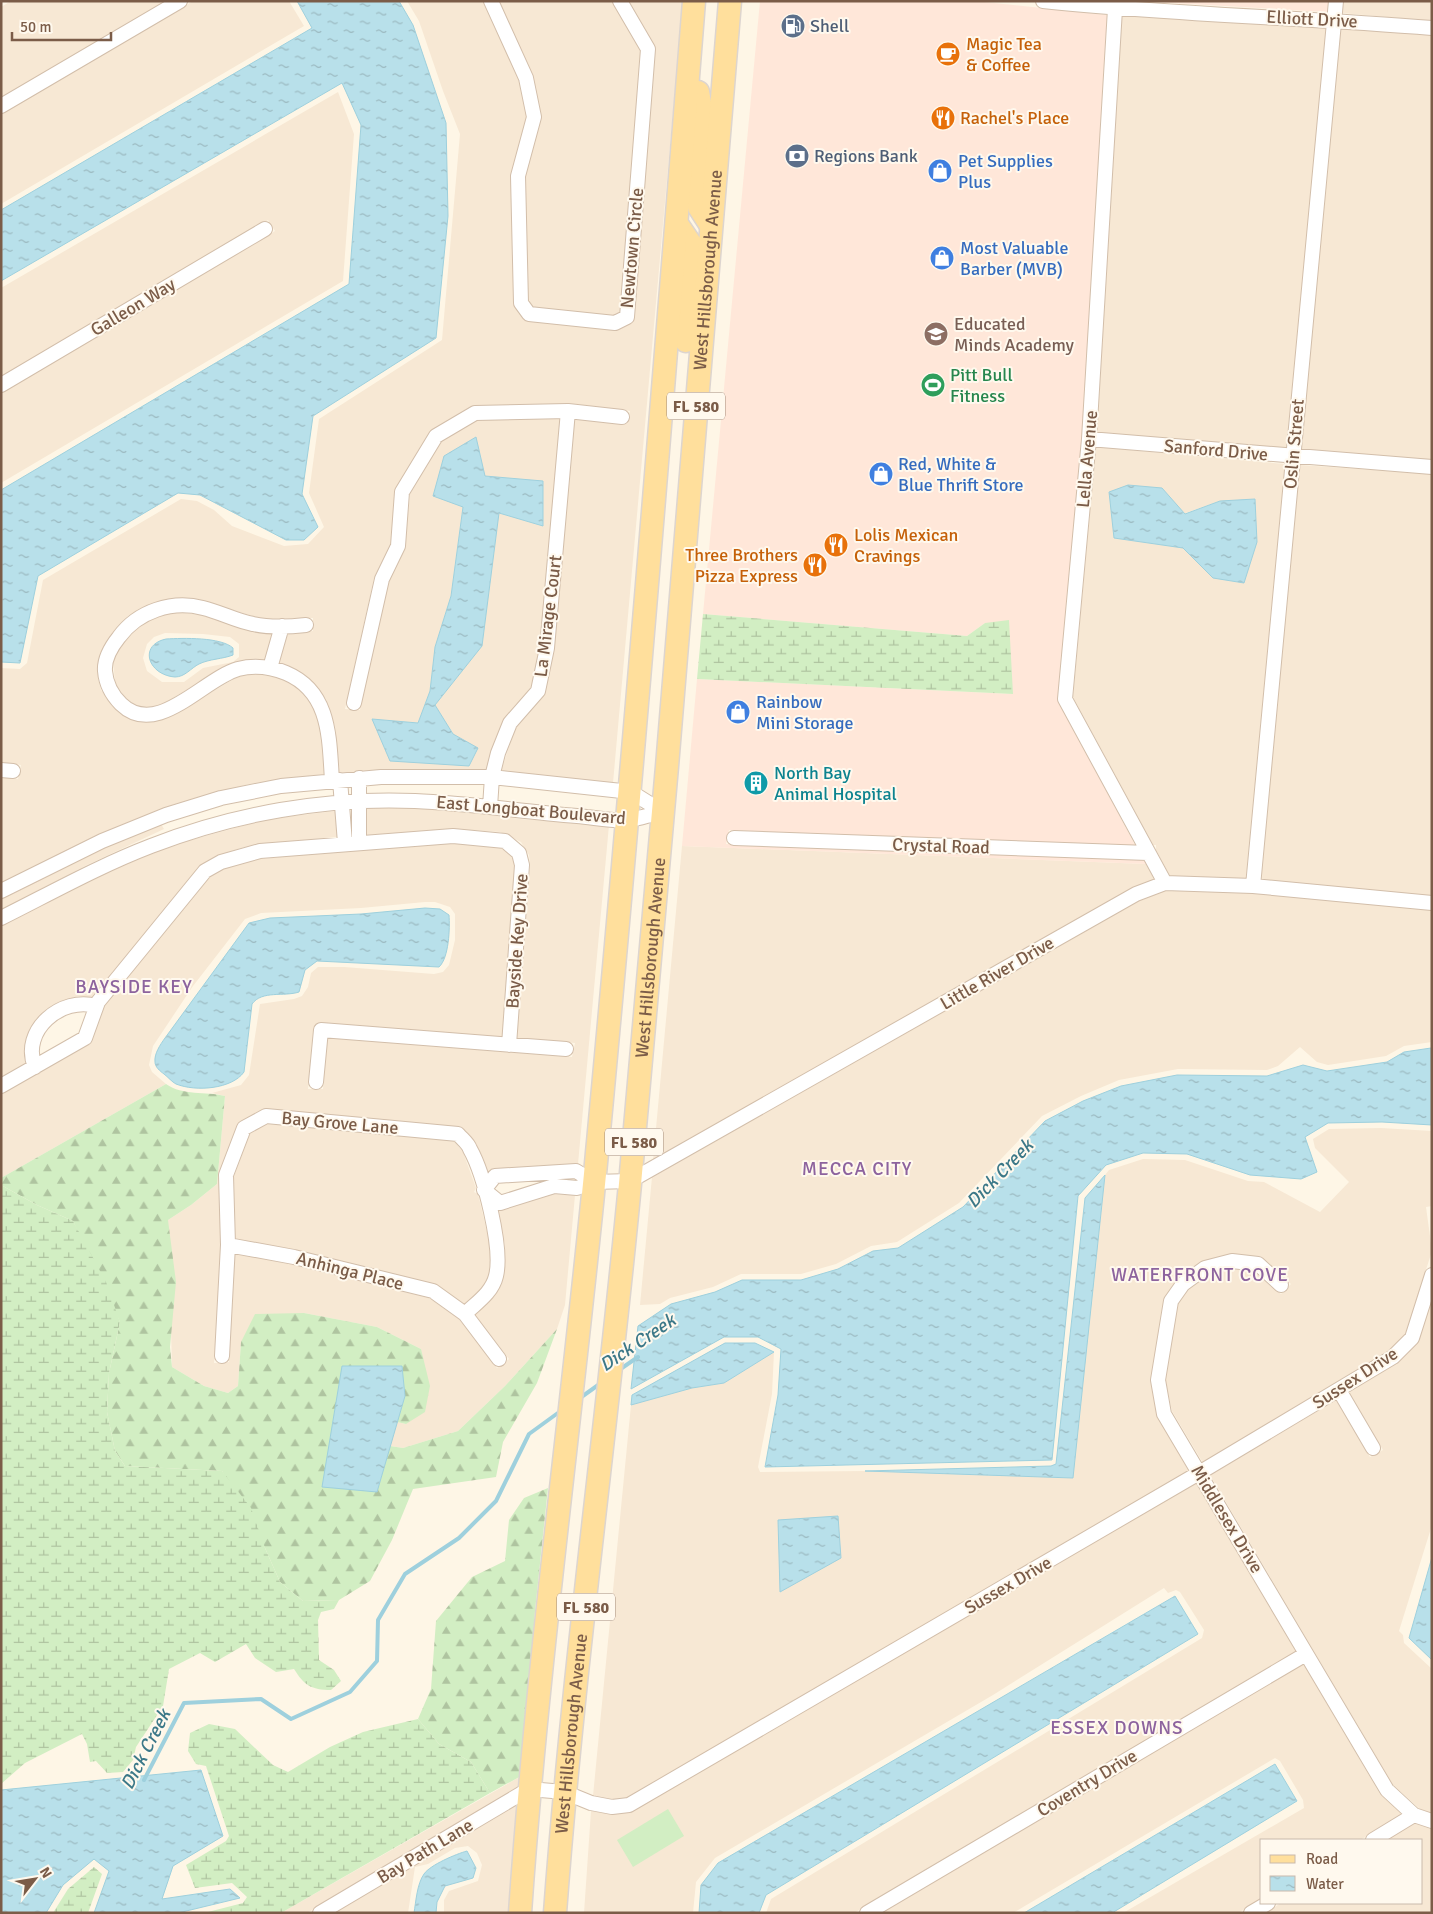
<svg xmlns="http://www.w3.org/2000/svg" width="1433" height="1914" font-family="Signika,sans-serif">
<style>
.residential{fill:#f7e8d4;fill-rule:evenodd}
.commercial{fill:#ffe7d9}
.forest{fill:url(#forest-firs)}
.wetland{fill:url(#wetland-marsh)}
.pitch{fill:#d2eec3}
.water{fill:url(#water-ripples);stroke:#9ed0dd}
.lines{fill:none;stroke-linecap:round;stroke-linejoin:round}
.stream{stroke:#9ed0dd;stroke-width:4}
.minor-casing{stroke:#d2beaa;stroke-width:16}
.primary-casing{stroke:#ddd5cf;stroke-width:25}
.minor{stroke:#fff;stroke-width:14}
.primary{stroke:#ffdf9c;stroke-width:22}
.labels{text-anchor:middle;stroke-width:4;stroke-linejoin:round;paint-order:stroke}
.shield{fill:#fff9ee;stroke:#a38b7a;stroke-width:1}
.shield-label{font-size:16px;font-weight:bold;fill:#7b5c48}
.street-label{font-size:18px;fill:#7b5c48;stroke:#fff9ee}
.service-label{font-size:18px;fill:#4e5e75;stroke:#fff9ee;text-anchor:start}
.food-label{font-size:18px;fill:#c56008;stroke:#fff9ee;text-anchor:start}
.shop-label{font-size:18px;fill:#366cbe;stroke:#fff9ee;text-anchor:start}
.education-label{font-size:18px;fill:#785e54;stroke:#fff9ee;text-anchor:start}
.leisure-label{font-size:18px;fill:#27864d;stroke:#fff9ee;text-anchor:start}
.culture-label{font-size:18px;fill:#0d838f;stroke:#fff9ee;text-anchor:start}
.neighbourhood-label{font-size:19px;letter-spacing:1px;fill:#8d639e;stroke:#fff9ee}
.water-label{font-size:19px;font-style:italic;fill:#3c7888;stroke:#fff9ee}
</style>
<defs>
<pattern id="forest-firs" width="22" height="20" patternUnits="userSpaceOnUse" patternTransform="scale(1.25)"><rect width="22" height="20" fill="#d2eec3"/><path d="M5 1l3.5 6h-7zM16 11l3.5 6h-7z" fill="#afc4a0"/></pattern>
<pattern id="wetland-marsh" width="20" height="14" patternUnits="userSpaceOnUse" patternTransform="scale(1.25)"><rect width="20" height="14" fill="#d2eec3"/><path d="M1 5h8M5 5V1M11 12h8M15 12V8" fill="none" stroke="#afc4a0"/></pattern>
<pattern id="water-ripples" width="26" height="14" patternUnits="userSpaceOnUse" patternTransform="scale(1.25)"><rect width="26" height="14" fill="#b8e0ea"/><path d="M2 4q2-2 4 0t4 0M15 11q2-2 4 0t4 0" fill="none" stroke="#9bb9c0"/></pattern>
</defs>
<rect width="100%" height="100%" fill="#fef6e6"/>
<path class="residential" d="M11,1H166L1,99V7Z
M193,1H289L304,26L1,204V114Z
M407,1H683L613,783L501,771L516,726L545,692L554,648L574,419L627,424L630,411L575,404L476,406L429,433L396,489L391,545L374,578L345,709L360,710L389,580L405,546L410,494L441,441L476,420L560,418L540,647L531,689L503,721L487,770H381L339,773L335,726L326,699L308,677L279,663L288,633L313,631V618L263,619L197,599L174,598L161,601L128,616L118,626L104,647L99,658L98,679L101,690L113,706L131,720L152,722L174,714L239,676L258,674L280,678L298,688L313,706L321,729L324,774L249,784L165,808L99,835L1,884V777L18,779L21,765L1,762V668L20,669L27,663L43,580L181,499L197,501L214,510L232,526L284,546L308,544L324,527L309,493L319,419L442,340L460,134L443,91L419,21ZM543,481V526L499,513L482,646L435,705L453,734L477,748L372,719L418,723L430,691L435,647L451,596L463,506L433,496Z
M1344,1H1432V21L1342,13Z
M1122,16L1327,26L1286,449L1097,433Z
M1341,28L1432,35V460L1301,451Z
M338,92L354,134L343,281L1,483V393L275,231L268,220L1,377V288Z
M1096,447L1285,464L1246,879L1170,876L1156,850V845H1153L1073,697ZM1220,501L1213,578L1183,548L1114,538Z
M1300,465L1432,474V896L1261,880Z
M174,612L202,615L243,629L273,633L265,660L235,663L224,667L160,706L152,708L137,707L125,697L115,683L113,660L123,643L137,627L153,618ZM165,633L203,634L230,637L239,644V657L233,662L203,668L184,682H162L147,671L143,658L147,644L154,637Z
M367,808H412L466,811L520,819L609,825L578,1164L495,1169L487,1174L476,1143L460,1127L268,1109L241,1122L237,1126L219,1176L221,1245L214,1363L229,1362L235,1254L292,1264L429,1298L459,1319L497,1368L509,1359L474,1314L495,1295L504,1275L505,1245L497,1209L501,1210L554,1194L575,1195L565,1305L557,1329L505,1386L458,1431L403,1448L390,1446L397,1422L406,1424L421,1349L377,1327L304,1313L241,1342L238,1386L228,1393L204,1386L172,1367L168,1220L191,1205L217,1184L225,1096L212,1093L241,1085L249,1075L260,1004L294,999L302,996L308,987L311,973L318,967H344L434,974L443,972L449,965L455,940V914L450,907L435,902H425L361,908L261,913L245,919L193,986L153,1046L149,1065L152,1072L166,1084L1,1178V1094L92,1039L105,1004L206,879L223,869L243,861L359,849L452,843L496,846L510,853L515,861L502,1037L322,1023L313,1031L308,1089H323L327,1038L572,1057L575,1043L517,1038L530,864L529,855L521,842L500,832L454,829L367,835Z
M335,811L337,837L261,844L241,848L218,856L197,869L92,998L78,996L66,1000L36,1019L24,1051L25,1064L1,1078V926L109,871L176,844L268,819Z
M161,824L164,829L87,865L1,911V899L104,847Z
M682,846L1146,864L1155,880L653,1161Z
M1167,890L1252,893L1432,910V1042L1404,1046L1386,1056L1328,1065L1317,1062L1300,1047L1278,1066L1267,1070L1178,1069L1119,1080L1081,1096L1042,1116L959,1203L897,1242L871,1246L836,1264L801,1274H741L713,1287L670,1298L660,1304L640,1305L652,1177L1139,901Z
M267,1124L454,1141L463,1152L476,1188L474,1192L478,1194L491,1248L489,1275L484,1286L464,1305L435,1284L297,1250L235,1239L234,1176L250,1133Z
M1381,1128L1432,1131V1206L1426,1207L1432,1251L1405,1335L1388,1352L1203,1463L1172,1411L1165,1379L1178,1303L1188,1289L1208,1274L1232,1269L1254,1271L1281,1294L1291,1284L1260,1257L1231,1255L1201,1263L1165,1298L1151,1379L1158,1418L1189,1471L627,1798L613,1800L593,1796L631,1405L692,1388L724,1383L774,1352L772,1394L758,1467L760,1472L865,1471L1072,1478L1105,1175L1109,1170L1143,1159L1185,1160L1248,1181L1264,1182L1320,1212L1349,1182L1315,1148L1313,1139L1329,1129Z
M1432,1299V1525L1399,1631L1403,1635L1404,1643L1432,1669V1813L1420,1809L1393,1785L1210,1475L1336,1400L1370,1457L1383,1450L1349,1392L1396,1363L1417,1343Z
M1196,1483L1296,1652L854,1913H766L771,1899L1202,1638L1204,1630L1180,1592L1176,1590L1168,1593L1164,1588L993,1695L715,1858L696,1882L693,1913H584L591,1811L612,1814L633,1811Z
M1303,1663L1380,1794L1403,1815L1360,1840H1262V1899L1238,1913H1123L1304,1808L1303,1800L1280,1761L1275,1758L1013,1913H881Z
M523,1775L522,1785L322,1904L317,1905V1907L307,1913H281Z
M520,1802L512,1913H444V1900L449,1891L478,1881L482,1865L477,1853L468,1846L455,1848L428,1864L415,1867L408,1913H334Z
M1415,1823L1432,1828V1913H1265L1281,1903H1422V1840H1386Z"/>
<path class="commercial" d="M760,1H975L1107,15L1082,439L1058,699L1136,847L729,830L726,844L1144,860L1146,864L682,846L697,679L1012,694L985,623L967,636L703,614Z
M1136,1H1329L1328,12Z"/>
<path class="forest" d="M166,1084C183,1096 205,1091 225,1096L217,1184L191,1205L168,1220L176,1282L170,1347L172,1367L204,1386L228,1393L238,1386L241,1342L255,1314L304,1313L377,1327L421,1349L430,1386L425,1412L406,1424L397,1422L405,1395L401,1366H342L377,1492L390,1446L403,1448L458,1431L505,1386L557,1329L537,1383L503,1442L496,1477L413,1489L392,1540L370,1581L339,1600L303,1601L280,1582L265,1548L222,1471L125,1466L115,1451L107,1412L109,1373L120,1322L73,1221L37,1205L1,1185V1178Z
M548,1488L535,1611L523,1775L490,1793L471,1762L439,1744L418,1719L431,1689L436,1621L472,1577L505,1561L509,1520L524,1498Z"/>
<path class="wetland" d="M703,614L967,636L985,623L1009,620L1013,694L697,679Z
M1,1185L37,1205L73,1221L106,1282L120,1322L109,1373L107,1412L115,1451L125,1466L222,1471L251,1508L265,1548L280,1582L303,1601L339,1600L334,1609L321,1612L318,1620L319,1660L334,1670L341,1681L331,1690C311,1690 304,1685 294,1669L276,1672L255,1658L246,1644L215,1662L200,1653L169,1669L163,1706L136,1747L133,1760L123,1772L107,1773L96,1761L90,1762L87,1744L82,1734L25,1763L1,1784Z
M418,1719L439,1744L471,1762L490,1793L281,1913H204L243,1903L247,1897L232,1883L195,1888L186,1865L226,1841L229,1836L206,1766L196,1764L188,1751L190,1733L209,1724L235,1729L273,1765L288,1772L330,1747L363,1732Z
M94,1867L102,1874L88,1913H53L68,1889Z"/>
<path class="pitch" d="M668,1809L684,1836L633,1867L617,1840Z"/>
<path class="water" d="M297,1H399L413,25L446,123L448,216L436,338L313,416L302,494L318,527L304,540H286L200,495L178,493L38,576L20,663L1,662V490L349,284L361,125L342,83L1,281V210L312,28Z
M476,437L485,476L543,481V526L499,513L482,646L435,705L453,734L478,748L469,766L390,761L372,719L418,723L430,691L435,647L451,596L463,507L433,496L444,456Z
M1128,485L1162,488L1185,514L1220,501L1255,499L1257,542L1244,583L1213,578L1183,548L1114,538L1109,492Z
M166,639C183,638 221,637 233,648V655C223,659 209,659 199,664C191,668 185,677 175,677C148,675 138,645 166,639Z
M425,908L440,909L449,915C450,928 449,958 439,967L317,961L305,970L299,992C284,997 262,990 252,1004L244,1072C232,1089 196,1092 176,1084C172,1082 168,1077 164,1074C160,1071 155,1067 155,1062C154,1054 160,1045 165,1038L249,923L270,918L361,914Z
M1431,1048L1432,1125L1382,1122L1328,1123L1305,1137L1317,1172L1301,1179L1250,1175L1187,1154L1143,1153L1106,1165L1078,1196L1052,1460L765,1467L778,1395L781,1349L758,1337H724L631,1389L638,1326L671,1304L715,1292L742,1280H801L838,1269L873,1251L898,1248L963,1207L1045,1121L1083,1101L1121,1086L1177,1075L1267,1076L1303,1065L1327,1071L1387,1062L1404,1052Z
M1105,1175L1073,1478L865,1471L1051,1466L1056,1464L1085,1198Z
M725,1343H755L774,1352L724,1383L692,1388L631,1405L632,1395Z
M342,1366H402L405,1396L377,1492L322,1487Z
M838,1516L841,1558L780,1592L778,1520Z
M1432,1557V1660L1409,1638Z
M1175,1596L1198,1634L766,1895L759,1913H699L701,1885L718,1863Z
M1275,1764L1297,1801L1112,1913H1024Z
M201,1770L223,1836L173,1866L162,1899L230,1889L240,1898L178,1913H94L109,1871L94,1859L63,1885L46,1913H1V1790Z
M467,1851L476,1868L473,1878L445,1886L437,1902L436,1913H414C416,1901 417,1884 424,1874C430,1865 456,1854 467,1851Z"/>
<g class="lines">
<path class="stream" d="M619,1370L638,1357
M580,1398L601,1383
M144,1780L184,1703L261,1699L291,1719L350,1692L377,1661L378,1620L405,1574L459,1538L496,1501L529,1434L562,1410"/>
<defs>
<path id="minor" d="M491,1L526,78L534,117L518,176L521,303L529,314L615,323L627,317L648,49L620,1
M1043,1C1172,15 1302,17 1432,28
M1115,9L1089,439L1065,699L1165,883
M1,106L180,1
M1,385L265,229
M1089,439L1432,467
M306,625C288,627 271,628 253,624C236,621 220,612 203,608C172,600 138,611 119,637C111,647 104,658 105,671C106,684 112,695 121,704C157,739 203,679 238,669C254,665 271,667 286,673C331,692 329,739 332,780
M270,668L282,626
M354,703L382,579L398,546L402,492L436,436L475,413L568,411L622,417
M1,770L13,771
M359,778V842
M340,780L345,843
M490,807L492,777L498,753L510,723L538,691L547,648L568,411
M734,838L1148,853
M1253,886L1336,1
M1,891L102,841L166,815L221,798L281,786L381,777H492L631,792L663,812
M1,918C51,893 99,866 151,846C233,814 327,797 415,801C469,803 523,812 577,816C593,817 613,822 630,820C641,818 652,814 663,812
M35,1067C20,1030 62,996 96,1006
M316,1082L321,1030L566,1049
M1,1086L85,1038L98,1002L205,871L221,862L260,851L453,836L505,841L519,853L522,865L509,1045
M484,1190L500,1203L554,1186L577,1188L594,1182L630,1181L1136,894L1165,883L1253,886L1432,903
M484,1190L495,1176L576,1171L594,1182
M228,1245L294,1257L433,1291L465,1314L499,1359
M1281,1285L1258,1264L1232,1261L1205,1268L1183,1284L1171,1301L1158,1380L1164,1414L1387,1790L1414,1815L1432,1821
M222,1356L228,1245L226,1175L244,1128L266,1116L458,1134C462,1139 468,1143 470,1149C484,1174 503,1248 496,1276C492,1293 476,1303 465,1314
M1339,1390L1373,1448
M1373,1840L1414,1815
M320,1913L529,1789L564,1792L591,1803L612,1807L629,1805L1199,1473L1393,1357L1412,1338L1432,1275
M867,1913L1306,1654
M1251,1913L1268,1903"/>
<g id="primary">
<path d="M698,92L701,108L697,190L699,207L710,224"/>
<path d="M677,224L692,246L686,341"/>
<path d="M520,1913C537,1666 571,1420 595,1174C632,783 663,392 694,1"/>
<path id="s1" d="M555,1913C573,1669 607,1427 630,1184C667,790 697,395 730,1"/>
</g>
</defs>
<use href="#minor" class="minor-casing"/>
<use href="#primary" class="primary-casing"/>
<use href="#minor" class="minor"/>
<use href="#primary" class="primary"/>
</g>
<defs>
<symbol id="fuel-disc" viewBox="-11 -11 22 22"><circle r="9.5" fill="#5c6f8a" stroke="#fff9ee"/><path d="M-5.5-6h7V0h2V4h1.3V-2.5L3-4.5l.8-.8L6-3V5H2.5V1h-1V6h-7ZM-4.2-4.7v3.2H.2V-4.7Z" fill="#fff"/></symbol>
<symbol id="cafe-disc" viewBox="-11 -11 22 22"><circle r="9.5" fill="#e8710a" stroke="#fff9ee"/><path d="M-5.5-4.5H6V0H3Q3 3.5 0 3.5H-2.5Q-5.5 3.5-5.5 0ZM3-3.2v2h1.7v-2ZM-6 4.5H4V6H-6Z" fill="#fff"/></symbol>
<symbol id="restaurant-disc" viewBox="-11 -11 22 22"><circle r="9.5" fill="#e8710a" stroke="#fff9ee"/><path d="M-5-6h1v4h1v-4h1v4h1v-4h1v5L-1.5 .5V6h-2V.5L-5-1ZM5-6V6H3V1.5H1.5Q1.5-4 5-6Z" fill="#fff"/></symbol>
<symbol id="bank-disc" viewBox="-11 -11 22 22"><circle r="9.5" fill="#5c6f8a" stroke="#fff9ee"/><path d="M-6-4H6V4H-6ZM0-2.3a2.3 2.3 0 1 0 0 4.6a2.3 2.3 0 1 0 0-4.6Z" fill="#fff"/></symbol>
<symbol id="shop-disc" viewBox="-11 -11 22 22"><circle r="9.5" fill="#3f7fe0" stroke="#fff9ee"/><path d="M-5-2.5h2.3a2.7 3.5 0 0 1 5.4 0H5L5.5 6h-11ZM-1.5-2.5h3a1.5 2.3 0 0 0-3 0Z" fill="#fff"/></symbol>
<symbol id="school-disc" viewBox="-11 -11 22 22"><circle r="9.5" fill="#8d6e63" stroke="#fff9ee"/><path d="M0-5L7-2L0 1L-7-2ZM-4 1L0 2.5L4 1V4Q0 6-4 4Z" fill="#fff"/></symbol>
<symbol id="stadium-disc" viewBox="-11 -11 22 22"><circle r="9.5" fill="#2e9e5b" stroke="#fff9ee"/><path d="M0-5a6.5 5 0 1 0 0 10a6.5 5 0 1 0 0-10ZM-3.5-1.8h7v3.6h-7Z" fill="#fff"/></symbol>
<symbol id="building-disc" viewBox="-11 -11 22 22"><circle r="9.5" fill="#0f9aa8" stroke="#fff9ee"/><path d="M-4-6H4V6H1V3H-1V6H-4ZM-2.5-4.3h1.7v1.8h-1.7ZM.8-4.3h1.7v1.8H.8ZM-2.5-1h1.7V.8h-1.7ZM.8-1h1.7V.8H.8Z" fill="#fff"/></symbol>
</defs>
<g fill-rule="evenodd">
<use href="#fuel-disc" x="779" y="12" width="28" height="28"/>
<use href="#cafe-disc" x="934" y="40" width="28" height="28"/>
<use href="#restaurant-disc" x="929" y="104" width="28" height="28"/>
<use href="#bank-disc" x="783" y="142" width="28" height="28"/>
<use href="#shop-disc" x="926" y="157" width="28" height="28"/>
<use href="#shop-disc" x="928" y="244" width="28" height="28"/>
<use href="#school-disc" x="922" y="320" width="28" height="28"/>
<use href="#stadium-disc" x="919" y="371" width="28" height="28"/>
<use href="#shop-disc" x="867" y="460" width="28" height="28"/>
<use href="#restaurant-disc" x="822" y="531" width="28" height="28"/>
<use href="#restaurant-disc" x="801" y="551" width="28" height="28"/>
<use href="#shop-disc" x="724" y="698" width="28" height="28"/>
<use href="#building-disc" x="742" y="769" width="28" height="28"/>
</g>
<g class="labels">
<g class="shield">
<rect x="667" y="392.5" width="58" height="27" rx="4"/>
<rect x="605" y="1128.5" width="58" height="27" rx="4"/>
<rect x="557" y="1593.5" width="58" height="27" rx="4"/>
</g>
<g class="shield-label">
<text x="696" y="412">FL 580</text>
<text x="634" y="1148">FL 580</text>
<text x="586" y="1613">FL 580</text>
</g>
<g class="street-label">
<text transform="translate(1312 19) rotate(3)" y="6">Elliott Drive</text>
<text transform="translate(632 248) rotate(-85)" y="6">Newtown Circle</text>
<text dy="6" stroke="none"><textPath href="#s1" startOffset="1650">West Hillsborough Avenue</textPath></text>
<text transform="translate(133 307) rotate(-31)" y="6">Galleon Way</text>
<text transform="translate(1294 444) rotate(-85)" y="6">Oslin Street</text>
<text transform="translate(1216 450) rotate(5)" y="6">Sanford Drive</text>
<text transform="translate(1087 459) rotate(-85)" y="6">Lella Avenue</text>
<text transform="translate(548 616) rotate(-83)" y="6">La Mirage Court</text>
<text transform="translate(531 810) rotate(5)" y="6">East Longboat Boulevard</text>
<text transform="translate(941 846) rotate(2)" y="6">Crystal Road</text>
<text transform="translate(517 941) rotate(-86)" y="6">Bayside Key Drive</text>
<text dy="6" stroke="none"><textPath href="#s1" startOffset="960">West Hillsborough Avenue</textPath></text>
<text transform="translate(997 973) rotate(-30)" y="6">Little River Drive</text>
<text transform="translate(340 1123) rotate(5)" y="6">Bay Grove Lane</text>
<text transform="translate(350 1271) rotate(14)" y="6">Anhinga Place</text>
<text transform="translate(1355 1378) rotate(-33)" y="6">Sussex Drive</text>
<text transform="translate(1227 1519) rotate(59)" y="6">Middlesex Drive</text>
<text transform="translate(1008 1585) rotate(-30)" y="6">Sussex Drive</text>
<text dy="6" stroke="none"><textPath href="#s1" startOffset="180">West Hillsborough Avenue</textPath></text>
<text transform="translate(1087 1783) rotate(-31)" y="6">Coventry Drive</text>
<text transform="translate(425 1851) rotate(-31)" y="6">Bay Path Lane</text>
</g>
<g class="service-label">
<text x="810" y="32">Shell</text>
<text x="814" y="162">Regions Bank</text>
</g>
<g class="food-label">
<text x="966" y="50">Magic Tea<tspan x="966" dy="21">&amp; Coffee</tspan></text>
<text x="960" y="124">Rachel's Place</text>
<text x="854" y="541">Lolis Mexican<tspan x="854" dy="21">Cravings</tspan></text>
<text x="798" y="561" text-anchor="end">Three Brothers<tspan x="798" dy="21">Pizza Express</tspan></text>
</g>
<g class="shop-label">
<text x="958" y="167">Pet Supplies<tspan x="958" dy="21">Plus</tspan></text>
<text x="960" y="254">Most Valuable<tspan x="960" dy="21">Barber (MVB)</tspan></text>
<text x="898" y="470">Red, White &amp;<tspan x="898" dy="21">Blue Thrift Store</tspan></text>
<text x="756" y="708">Rainbow<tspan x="756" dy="21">Mini Storage</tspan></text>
</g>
<g class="education-label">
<text x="954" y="330">Educated<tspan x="954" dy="21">Minds Academy</tspan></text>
</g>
<g class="leisure-label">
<text x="950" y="381">Pitt Bull<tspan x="950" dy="21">Fitness</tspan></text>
</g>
<g class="culture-label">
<text x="774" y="779">North Bay<tspan x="774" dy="21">Animal Hospital</tspan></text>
</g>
<g class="neighbourhood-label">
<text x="134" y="993">BAYSIDE KEY</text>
<text x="857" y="1175">MECCA CITY</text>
<text x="1200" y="1281">WATERFRONT COVE</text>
<text x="1117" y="1734">ESSEX DOWNS</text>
</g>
<g class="water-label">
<text transform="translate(999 1173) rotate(-46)" y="7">Dick Creek</text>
<text transform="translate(637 1342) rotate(-34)" y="7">Dick Creek</text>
<text transform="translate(145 1749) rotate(-63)" y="7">Dick Creek</text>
</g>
</g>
<rect width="1433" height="1914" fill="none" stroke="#7b5c48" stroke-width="5"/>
<rect x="1260" y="1839" width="162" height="65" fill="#fff9ee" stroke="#cabaac"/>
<rect x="1270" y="1855" width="25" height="8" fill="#ffdf9c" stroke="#cabaac"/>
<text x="1306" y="1864" font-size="15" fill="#7b5c48">Road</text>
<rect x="1270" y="1876" width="25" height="15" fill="url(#water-ripples)" stroke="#cabaac"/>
<text x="1306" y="1889" font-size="15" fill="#7b5c48">Water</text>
<g transform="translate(35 1879) rotate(59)" stroke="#fff9ee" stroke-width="4" paint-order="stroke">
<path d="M0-4L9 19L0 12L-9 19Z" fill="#7b5c48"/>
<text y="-8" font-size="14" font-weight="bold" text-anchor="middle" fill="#7b5c48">N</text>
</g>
<path d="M12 32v8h99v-8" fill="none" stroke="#7b5c48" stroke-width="2.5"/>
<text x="20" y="32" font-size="15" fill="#7b5c48" stroke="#fff9ee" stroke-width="4" paint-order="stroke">50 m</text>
</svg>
